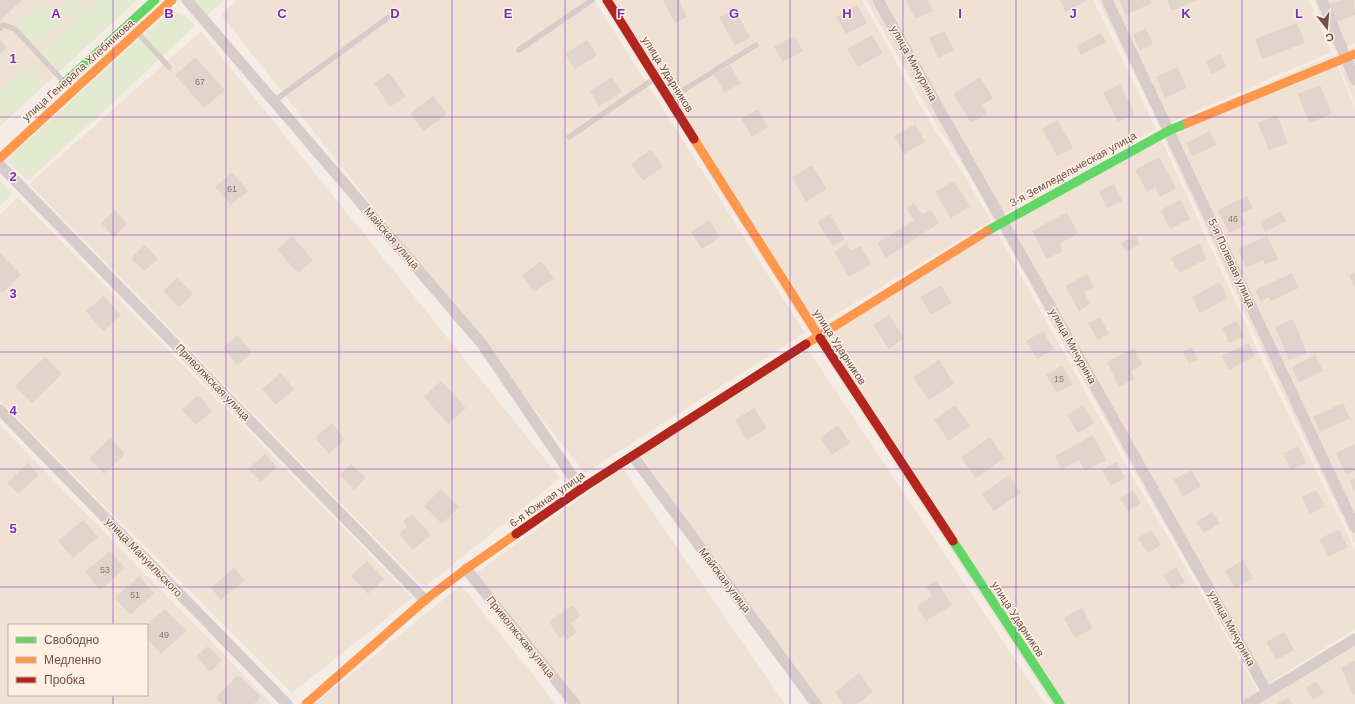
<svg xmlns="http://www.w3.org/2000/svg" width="1355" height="704" font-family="Arial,sans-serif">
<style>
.residential{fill:#f0e1d5;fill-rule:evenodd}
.green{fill:#e3ead0}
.building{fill:#e1d4cd}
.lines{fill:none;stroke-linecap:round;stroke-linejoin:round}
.lane{stroke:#d7ccc9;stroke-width:5.5}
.street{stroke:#d7ccc9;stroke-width:11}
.fast{stroke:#63d668;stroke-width:9}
.slow{stroke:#ff974d;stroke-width:9}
.jam{stroke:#b3261e;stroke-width:9}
.grid{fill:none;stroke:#7b2cbf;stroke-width:1;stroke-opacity:0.55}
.labels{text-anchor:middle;stroke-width:3;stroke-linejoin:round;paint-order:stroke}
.number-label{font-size:9px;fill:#8e736c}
.street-label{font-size:11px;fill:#705048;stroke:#fef0e4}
.grid-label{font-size:13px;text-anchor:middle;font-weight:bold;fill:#7b2cbf;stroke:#fef0e4;stroke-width:3;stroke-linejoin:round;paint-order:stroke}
</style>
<rect width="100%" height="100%" fill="#f5ede5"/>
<path class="residential" d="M0,0H137L0,126Z
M237,0H594L805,333L585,473L221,15Z
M600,0H862L925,114L966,178L991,221L808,331Z
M866,0H1093L1156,129L1064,177L994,220L969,175L928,110Z
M1098,0H1309L1331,52L1160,127Z
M1314,0H1355V43L1335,51Z
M201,31L560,478L424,588L29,184Z
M1355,47V103L1335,54Z
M1333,55L1355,109V544L1269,365L1160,130Z
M1158,132L1265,366L1355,550V629L1260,689L1128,461L996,223Z
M18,197L412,598L292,693L0,401V215Z
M993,225L1125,463L1258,691L1238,704H1052L810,334Z
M807,348L1045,704H813L641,455Z
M0,425L272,704H0ZM9,625H147V695H9Z
M622,468L785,704H582L476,573Z
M461,585L556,704H315Z
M1355,644V704H1258Z"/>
<path class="green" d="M43,0L54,12L67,0H88L32,52L11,30Z
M95,0H136L54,75L36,56Z
M194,0H224L205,17Z
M169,12C184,12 186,16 195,26L28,181L7,160Z
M26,64L45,83L0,124V89Z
M0,180L13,193L0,206Z"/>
<path class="building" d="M0,0H22L0,21Z
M663,0H679L687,17L675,23Z
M906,0H928L933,11L915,19Z
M1060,0H1086V1L1066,12Z
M1119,0H1150L1152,3L1126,15Z
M1167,0H1197L1171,11Z
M1341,0H1354L1355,15L1336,22L1330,4Z
M857,5L867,23L846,34L836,17Z
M735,9L750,38L735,46L719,17Z
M1297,23L1305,43L1262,59L1255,39Z
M1146,28L1153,44L1140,50L1133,35Z
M944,31L954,50L938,58L929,38Z
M1101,33L1106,42L1081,55L1076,46Z
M872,35L883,53L858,67L847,49Z
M794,36L803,51L783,62L774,47Z
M0,40L7,47L0,54Z
M587,40L597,55L575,69L565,54Z
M1220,54L1226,67L1212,74L1206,61Z
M195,57L225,90L204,108L175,75Z
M730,65L741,83L725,93L714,75Z
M1178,67L1187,88L1165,98L1156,77Z
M389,73L406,96L390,107L374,83Z
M612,77L622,92L599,106L590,91Z
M980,77L993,98L982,105L987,114L971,123L953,94Z
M1120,84L1135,114L1118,122L1103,93Z
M1320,85L1332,114L1309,123L1298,94Z
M433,96L447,114L424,131L410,114Z
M758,109L768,127L752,137L741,119Z
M1277,115L1288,143L1269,150L1258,123Z
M1058,120L1073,148L1057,156L1042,129Z
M915,124L925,142L904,154L894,136Z
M1210,131L1217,145L1192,156L1186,143Z
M651,150L663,167L643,181L631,164Z
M1159,157L1176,188L1160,197L1155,187L1147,192L1135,170Z
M812,165L827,189L806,202L792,177Z
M232,172L248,191L231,205L215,187Z
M954,181L970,206L951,218L935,192Z
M1114,184L1122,201L1107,208L1099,191Z
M1247,196L1253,208L1240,214L1246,225L1229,233L1218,210Z
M1180,200L1190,219L1170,229L1161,210Z
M914,203L922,214L931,210L939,223L886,258L877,243L914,220L906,208Z
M115,210L127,224L114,237L101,223Z
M1281,211L1286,221L1265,232L1260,222Z
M1067,212L1078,233L1059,244L1063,251L1047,259L1032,231Z
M830,214L845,239L833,246L817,222Z
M709,220L720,237L702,249L691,232Z
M1135,235L1140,244L1126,252L1121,243Z
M292,236L313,260L298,273L277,250Z
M1267,236L1278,259L1265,265L1263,260L1246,268L1238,249Z
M1199,243L1207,259L1179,273L1171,258Z
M847,244L851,251L860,246L871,264L849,277L834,252Z
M145,245L158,259L144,271L131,258Z
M0,253L21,275L2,293L0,291Z
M541,261L554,278L534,292L522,275Z
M1355,272V289L1349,275Z
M1292,273L1299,288L1271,301L1269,297L1261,301L1255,290Z
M1087,274L1094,287L1084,292L1090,304L1079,311L1065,286Z
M177,278L193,294L179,307L163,291Z
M1220,282L1228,298L1200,313L1192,297Z
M941,285L952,303L931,315L920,297Z
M104,296L121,315L103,331L86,311Z
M889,315L904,338L889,349L873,325Z
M1100,317L1109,334L1098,340L1088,323Z
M1293,319L1307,353L1289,360L1275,327Z
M1237,321L1244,336L1229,343L1222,328Z
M1043,331L1054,349L1037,359L1026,341Z
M237,335L252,352L238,365L223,348Z
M1249,343L1255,356L1229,370L1222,356Z
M1192,347L1198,360L1189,364L1183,351Z
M1134,348L1142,365L1131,371L1135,379L1119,387L1107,362Z
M1315,355L1323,371L1299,382L1292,367Z
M45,357L62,374L32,403L15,386Z
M939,360L954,384L929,400L913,377Z
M1062,366L1073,384L1057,393L1046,375Z
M281,373L294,389L276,405L262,389Z
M441,381L466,408L448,424L424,397Z
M198,395L212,411L196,425L182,410Z
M1343,403L1350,418L1320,432L1313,417Z
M955,405L970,426L949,441L934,420Z
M1083,405L1094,423L1078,433L1067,415Z
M754,408L767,428L747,440L735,420Z
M332,423L345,439L329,454L315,438Z
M838,425L850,443L832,455L820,438Z
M1093,435L1106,460L1085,471L1079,460L1062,469L1055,456Z
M990,437L1005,458L976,478L961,457Z
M110,438L125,454L104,474L89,458Z
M1355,444V471L1346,475L1336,453Z
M1298,446L1306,463L1291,470L1283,454Z
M265,454L277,467L261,482L248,469Z
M1116,462L1125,478L1111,486L1102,470Z
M28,463L39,475L18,494L7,483Z
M351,464L366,478L354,490L340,475Z
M1191,470L1201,486L1183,497L1173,480Z
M1009,475L1021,493L994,511L982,494Z
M1355,478V492L1350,481Z
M441,489L459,507L442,524L424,506Z
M1133,490L1141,503L1128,511L1120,498Z
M1316,490L1325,506L1310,514L1302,497Z
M1212,512L1220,523L1204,533L1196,522Z
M412,514L431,535L413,550L399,534L407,527L403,522Z
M83,520L98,537L73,558L58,541Z
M1339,529L1348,547L1329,557L1319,539Z
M1151,530L1161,545L1148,553L1138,538Z
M110,551L125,568L100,590L85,572Z
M1243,560L1253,578L1235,588L1225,571Z
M367,561L384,579L368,594L351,576Z
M1176,567L1185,582L1173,590L1163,575Z
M234,568L245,580L221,600L211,588Z
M139,576L154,593L130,615L115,598Z
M936,580L952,605L926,621L917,606L932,596L926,587Z
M573,605L580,616L571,623L577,632L567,640L564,635L560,638L549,622Z
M1082,608L1093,628L1075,638L1064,618Z
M165,609L186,631L161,654L147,639V625Z
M1284,632L1294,650L1276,660L1266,642Z
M208,646L222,660L210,672L196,657Z
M1355,661V694L1353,695L1341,667Z
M859,673L873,692L857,704H843L835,692Z
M238,675L261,697L254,704H222L216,698Z
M1316,681L1324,693L1313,700L1306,688Z
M1288,697L1292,704H1277Z"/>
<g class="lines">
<path class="lane" d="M0,28L3,25L15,29L64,82
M138,33L169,67
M519,50L592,0
M669,99L756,45
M274,101L397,11
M569,137L654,79"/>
<path class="street" d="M187,0L482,344L581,489
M878,0L1267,692
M1107,0L1355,527
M1322,0L1355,80
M0,165L425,600
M0,410L287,704
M633,456L816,704
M466,569L575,704
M1248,704L1355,639"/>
<path class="fast" d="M62,85L155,0
M987,231L1170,130L1187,123
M953,541L1060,704"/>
<path class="slow" d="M1187,123L1355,54
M694,139L820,338
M0,158L172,0
M806,344L987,231
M306,704L425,600L466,569L516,534"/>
<path class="jam" d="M607,0L694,139
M820,338L953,541
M516,534L581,489L806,344"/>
</g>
<path class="grid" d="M113,0V625M226,0V704M339,0V704M452,0V704M565,0V704M678,0V704M790,0V704M903,0V704M1016,0V704M1129,0V704M1242,0V704M0,117H1355M0,235H1355M0,352H1355M0,469H1355M0,587H1355M113,695V704"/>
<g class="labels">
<g class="number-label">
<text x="200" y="85">67</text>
<text x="232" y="192">61</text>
<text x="1233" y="222">46</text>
<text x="1059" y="382">15</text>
<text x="105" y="573">53</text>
<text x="135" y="598">51</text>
<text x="164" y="638">49</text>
</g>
<g class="street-label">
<text transform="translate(914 63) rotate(61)" y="4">улица Мичурина</text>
<text transform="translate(78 70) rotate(-42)" y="4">улица Генерала Хлебникова</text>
<text transform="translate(668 74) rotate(58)" y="4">улица Ударников</text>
<text transform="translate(1073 169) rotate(-29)" y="4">3-я Земледельческая улица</text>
<text transform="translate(392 238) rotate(49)" y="4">Майская улица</text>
<text transform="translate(1232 263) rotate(65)" y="4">5-я Полевая улица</text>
<text transform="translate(1073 346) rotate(61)" y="4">улица Мичурина</text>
<text transform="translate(840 347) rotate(57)" y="4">улица Ударников</text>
<text transform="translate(213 382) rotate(46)" y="4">Приволжская улица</text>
<text transform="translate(547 499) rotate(-35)" y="4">6-я Южная улица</text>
<text transform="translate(144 557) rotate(46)" y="4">улица Мануильского</text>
<text transform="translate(725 580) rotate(53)" y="4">Майская улица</text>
<text transform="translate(1018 619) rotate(57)" y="4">улица Ударников</text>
<text transform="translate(1232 628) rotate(61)" y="4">улица Мичурина</text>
<text transform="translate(521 637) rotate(51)" y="4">Приволжская улица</text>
</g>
</g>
<g class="grid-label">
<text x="56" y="18">A</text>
<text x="169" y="18">B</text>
<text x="282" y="18">C</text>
<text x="395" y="18">D</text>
<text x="508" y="18">E</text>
<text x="621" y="18">F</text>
<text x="734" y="18">G</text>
<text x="847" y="18">H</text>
<text x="960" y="18">I</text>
<text x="1073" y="18">J</text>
<text x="1186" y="18">K</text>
<text x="1299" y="18">L</text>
<text x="13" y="63">1</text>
<text x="13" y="181">2</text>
<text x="13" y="298">3</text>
<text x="13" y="415">4</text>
<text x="13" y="533">5</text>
</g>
<rect x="8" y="624" width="140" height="72" fill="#fef0e4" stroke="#c5b0a6"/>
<rect x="16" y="637" width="20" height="6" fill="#63d668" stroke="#c5b0a6"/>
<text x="44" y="644" font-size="12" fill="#705048">Свободно</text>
<rect x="16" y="657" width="20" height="6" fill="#ff974d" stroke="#c5b0a6"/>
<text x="44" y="664" font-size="12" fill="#705048">Медленно</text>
<rect x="16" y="677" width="20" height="6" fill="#b3261e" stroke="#c5b0a6"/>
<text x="44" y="684" font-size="12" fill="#705048">Пробка</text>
<g transform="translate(1327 28) rotate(163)" stroke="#fef0e4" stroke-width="3" paint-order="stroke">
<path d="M0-3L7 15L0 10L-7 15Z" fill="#705048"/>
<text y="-6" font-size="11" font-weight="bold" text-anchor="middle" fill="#705048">С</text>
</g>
</svg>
